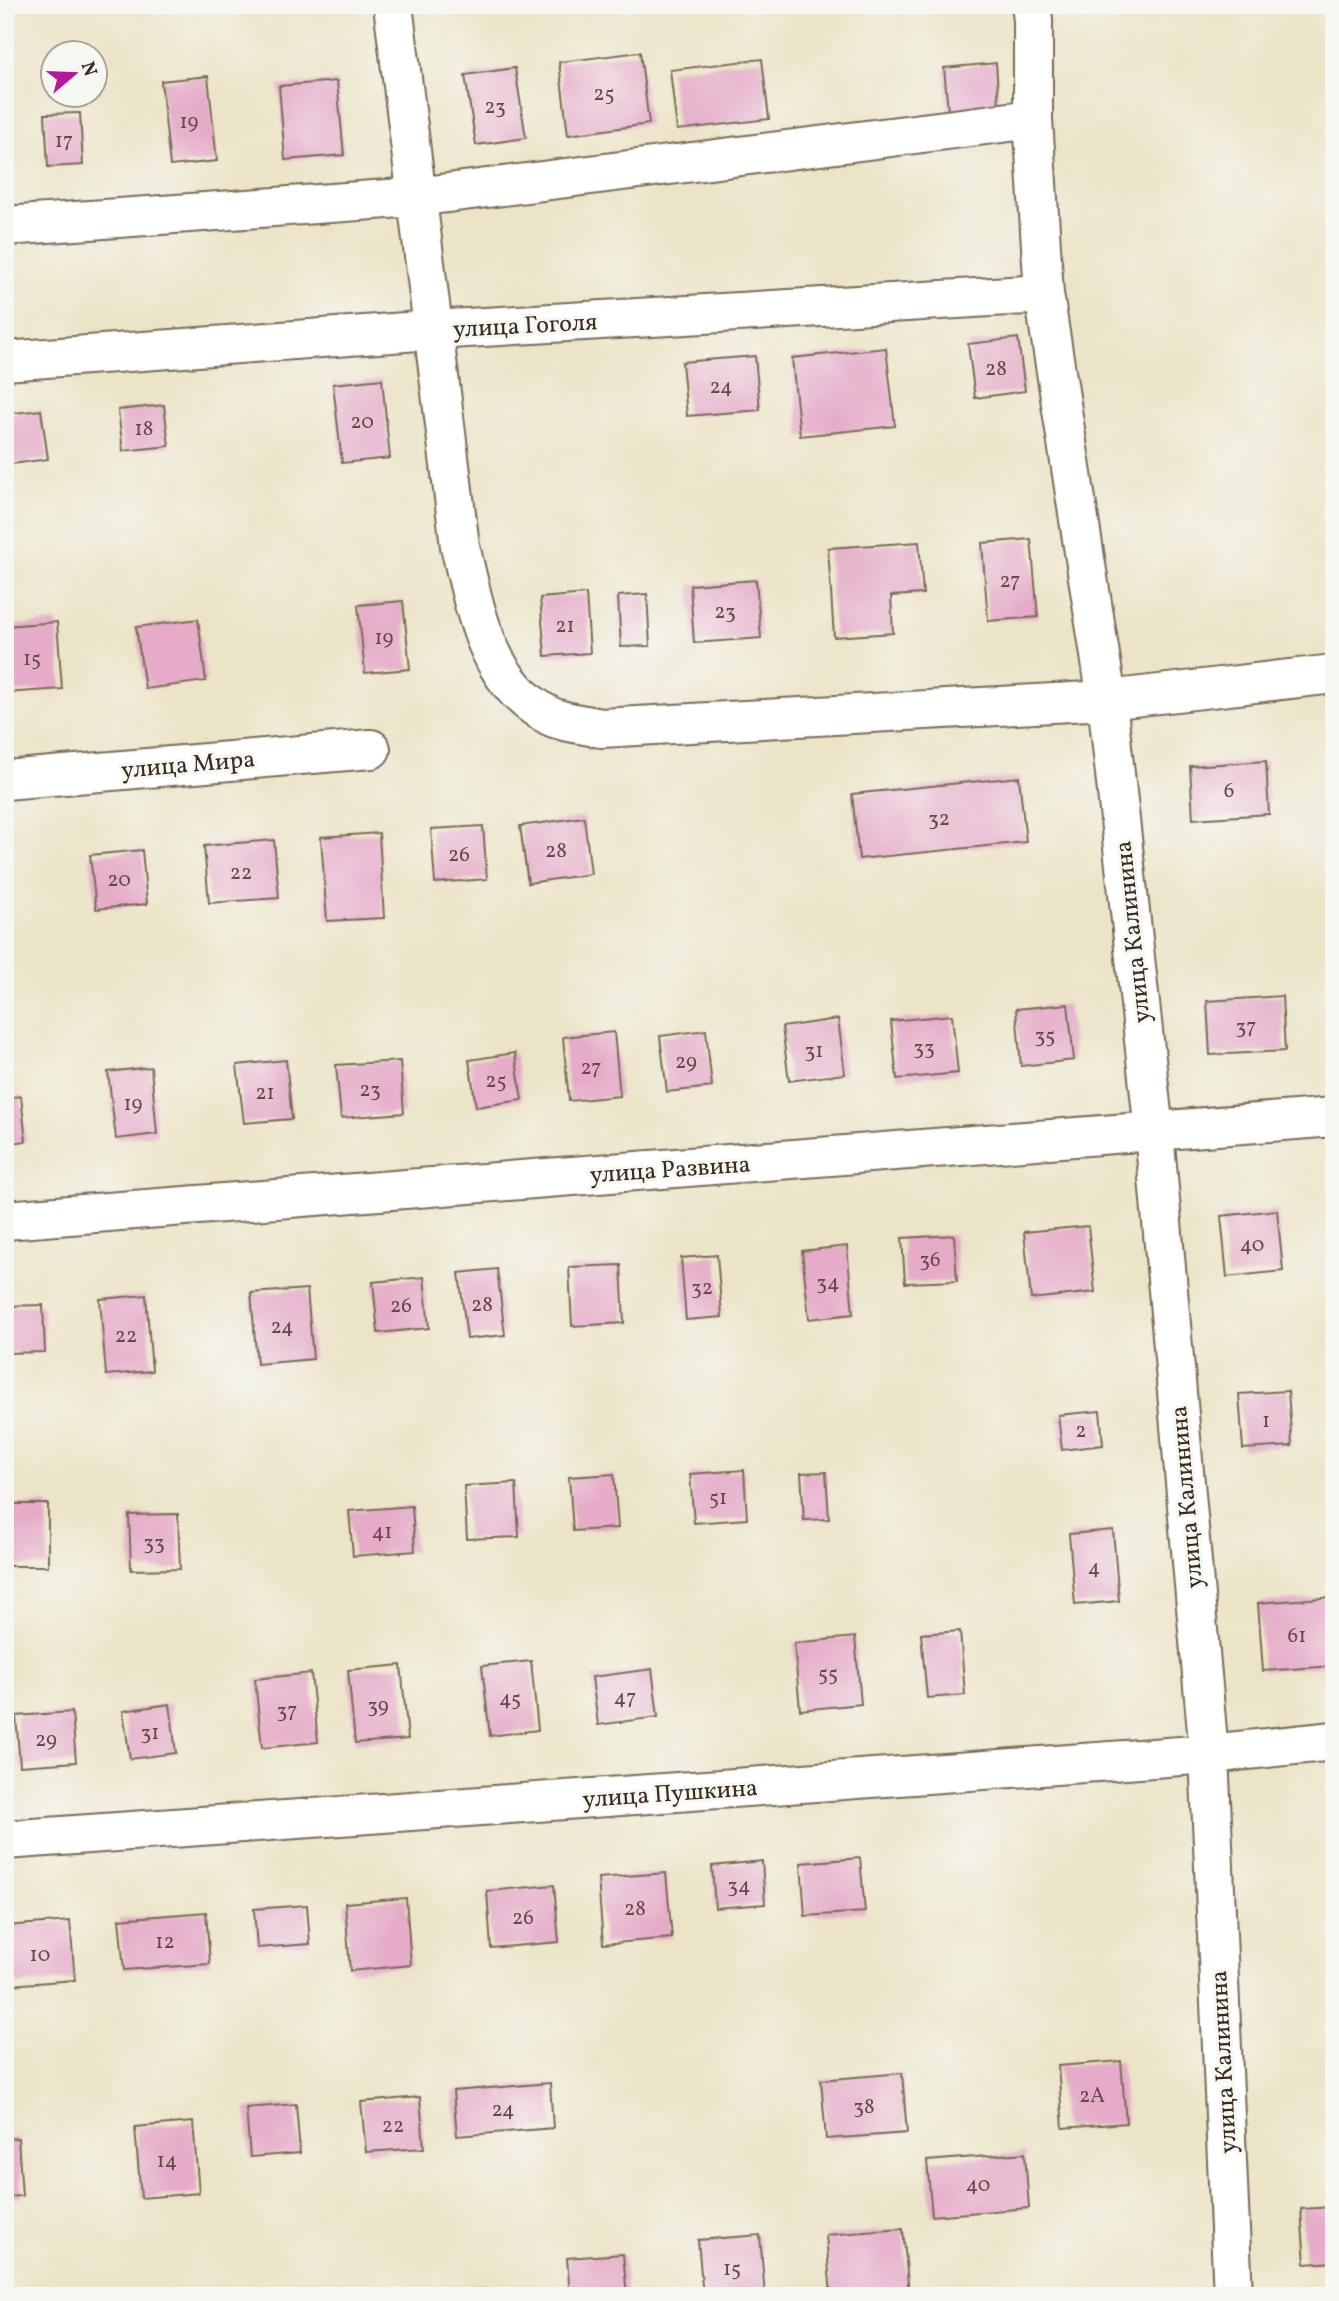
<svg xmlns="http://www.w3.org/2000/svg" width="1339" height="2301" font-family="Vollkorn,serif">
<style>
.building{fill:#e5abc8}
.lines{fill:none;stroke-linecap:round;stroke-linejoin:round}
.minor-casing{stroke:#796b59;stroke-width:42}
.minor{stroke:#fff;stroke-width:38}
.labels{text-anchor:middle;stroke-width:6;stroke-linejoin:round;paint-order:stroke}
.number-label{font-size:21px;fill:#664a48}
.street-label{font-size:24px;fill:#3b2a1e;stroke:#f6f6f2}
</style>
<rect width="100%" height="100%" fill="#f6f6f2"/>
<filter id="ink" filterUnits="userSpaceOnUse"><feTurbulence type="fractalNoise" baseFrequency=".0143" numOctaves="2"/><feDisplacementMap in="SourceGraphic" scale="14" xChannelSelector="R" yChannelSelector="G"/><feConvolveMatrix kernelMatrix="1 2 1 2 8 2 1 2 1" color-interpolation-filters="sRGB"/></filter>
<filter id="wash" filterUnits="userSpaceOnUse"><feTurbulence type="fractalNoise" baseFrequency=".00686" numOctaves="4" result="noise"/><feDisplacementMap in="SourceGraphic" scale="28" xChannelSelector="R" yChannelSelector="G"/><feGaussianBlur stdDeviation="1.57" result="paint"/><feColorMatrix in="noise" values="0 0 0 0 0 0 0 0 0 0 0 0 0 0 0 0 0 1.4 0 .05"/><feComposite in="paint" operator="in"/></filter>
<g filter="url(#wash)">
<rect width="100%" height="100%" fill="#ece4c7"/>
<g id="blocks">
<path class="building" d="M640,52L649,124L568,135L559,62Z
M762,59L769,119L677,130L670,70Z
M996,63L999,106L948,111L944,68Z
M515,68L526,138L476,145L465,75Z
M208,76L217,161L170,166L161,81Z
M337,81L344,155L285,160L279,86Z
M80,113L83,165L48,167L45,114Z
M1018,338L1025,391L975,398L968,344Z
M886,348L895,426L800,436L792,358Z
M755,356L760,410L687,416L682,362Z
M382,379L390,458L342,463L333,384Z
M164,405L169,446L123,451L118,410Z
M41,410L48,459L5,465V414Z
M1031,539L1038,617L988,621L982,543Z
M919,542L923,594L891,596L893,633L834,637L828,548Z
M756,580L761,638L694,643L690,585Z
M586,594L590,653L545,656L540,598Z
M647,594L650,646L621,647L618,596Z
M403,601L410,669L365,673L358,605Z
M198,619L206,681L145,689L136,627Z
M57,622L62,689L5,693V626Z
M1266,761L1269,814L1193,819L1190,766Z
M1019,777L1026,842L859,859L852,794Z
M584,817L591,874L528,883L520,826Z
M483,826L487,879L435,883L431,829Z
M379,833L384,918L327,921L321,837Z
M274,840L279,898L209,903L204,846Z
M142,850L147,904L96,909L90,855Z
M1282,996L1285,1051L1210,1055L1207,1001Z
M1068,1004L1074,1060L1021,1066L1016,1009Z
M952,1015L958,1073L897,1079L891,1021Z
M838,1019L845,1074L789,1081L782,1027Z
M706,1030L712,1087L667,1092L660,1036Z
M614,1032L620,1096L569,1101L563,1037Z
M515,1053L522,1100L476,1107L469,1060Z
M286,1060L292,1119L244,1123L237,1065Z
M400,1061L404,1113L341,1118L336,1065Z
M151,1067L157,1134L116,1139L108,1072Z
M21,1096L26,1141L5,1144V1098Z
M1277,1210L1283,1271L1227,1277L1221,1216Z
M1088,1226L1095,1292L1031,1299L1024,1232Z
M954,1235L957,1281L905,1283L902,1238Z
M847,1246L853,1314L809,1319L802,1251Z
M717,1255L722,1317L686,1320L681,1258Z
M621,1265L624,1323L572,1326L569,1267Z
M497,1269L505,1335L467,1339L459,1273Z
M424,1277L429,1328L378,1333L373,1282Z
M307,1289L313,1359L257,1364L251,1293Z
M146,1295L152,1371L106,1375L100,1299Z
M43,1305L45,1352L5,1353V1306Z
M1288,1391L1292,1446L1243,1449L1239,1394Z
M1100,1411L1103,1445L1062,1450L1058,1415Z
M744,1470L747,1519L694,1523L690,1474Z
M826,1472L829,1519L804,1520L801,1473Z
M614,1474L618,1528L573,1531L569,1477Z
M516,1483L519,1537L467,1539L464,1486Z
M5,1504H48V1566H5Z
M412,1506L415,1551L353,1556L349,1511Z
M178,1514L180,1569L131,1570L129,1515Z
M1113,1530L1119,1601L1075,1605L1069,1534Z
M1334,1597V1666L1263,1671L1258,1603Z
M960,1631L965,1695L927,1698L921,1634Z
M855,1637L861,1704L800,1710L794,1643Z
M531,1661L538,1730L490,1736L482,1666Z
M401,1665L408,1739L355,1743L348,1670Z
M652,1669L658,1717L598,1725L592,1677Z
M311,1673L318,1742L262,1748L255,1679Z
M170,1704L176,1753L130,1759L123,1711Z
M72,1712L76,1762L20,1766L16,1716Z
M860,1858L865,1912L805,1916L801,1863Z
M762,1861L765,1904L715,1908L712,1866Z
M666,1873L672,1938L603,1944L598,1878Z
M554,1885L559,1942L491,1948L487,1891Z
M406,1898L411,1965L350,1971L345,1903Z
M307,1905L310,1944L257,1948L254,1909Z
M206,1912L210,1964L124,1970L119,1919Z
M70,1921L75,1980L10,1985L5,1926Z
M1121,2061L1126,2123L1063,2128L1058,2066Z
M902,2073L907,2133L826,2139L821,2080Z
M550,2083L553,2128L457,2136L453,2091Z
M420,2097L424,2148L366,2152L361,2102Z
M296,2104L300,2153L250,2157L246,2108Z
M193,2122L199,2193L141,2198L135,2127Z
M18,2138L22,2196L5,2197V2139Z
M1025,2153L1029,2208L932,2216L927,2161Z
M1334,2207V2262L1305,2264L1301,2209Z
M903,2229L909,2295L831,2296L826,2235Z
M760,2235L765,2296H703L698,2240Z
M623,2254L627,2296H570L567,2258Z
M483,2289L484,2296H426V2293Z"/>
</g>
</g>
<g filter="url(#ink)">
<use href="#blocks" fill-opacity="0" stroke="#796b59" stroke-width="2"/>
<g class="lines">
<defs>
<path id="minor" d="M393,5L460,546C475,608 486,682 548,715C562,723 585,724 601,728L1107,700L1334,674
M1031,5L1033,20V119L1044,294L1107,700L1154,1132L1209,1754L1233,2296
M5,226L416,197L1033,119
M5,361L433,330L1044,294
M5,780L371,749
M5,1220L1334,1117
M5,1840L1209,1754L1334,1741"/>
</defs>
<use href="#minor" class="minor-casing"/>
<use href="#minor" class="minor"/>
</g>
</g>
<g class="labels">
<g class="number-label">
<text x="604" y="100">25</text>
<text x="495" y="113">23</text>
<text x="189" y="128">19</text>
<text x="64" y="147">17</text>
<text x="996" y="375">28</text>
<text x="721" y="393">24</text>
<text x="362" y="428">20</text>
<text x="144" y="435">18</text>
<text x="1010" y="587">27</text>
<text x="725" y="618">23</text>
<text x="565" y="632">21</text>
<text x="384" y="644">19</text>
<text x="32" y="665">15</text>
<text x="1229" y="797">6</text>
<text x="939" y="825">32</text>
<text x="556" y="857">28</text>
<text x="459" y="861">26</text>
<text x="241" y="879">22</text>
<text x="119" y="886">20</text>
<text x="1246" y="1033">37</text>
<text x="1045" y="1042">35</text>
<text x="924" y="1054">33</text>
<text x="814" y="1057">31</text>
<text x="686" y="1068">29</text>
<text x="591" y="1074">27</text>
<text x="496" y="1087">25</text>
<text x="370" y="1096">23</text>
<text x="265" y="1099">21</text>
<text x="133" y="1110">19</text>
<text x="1252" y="1251">40</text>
<text x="930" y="1266">36</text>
<text x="828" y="1289">34</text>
<text x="702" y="1294">32</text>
<text x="482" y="1311">28</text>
<text x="401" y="1312">26</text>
<text x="282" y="1333">24</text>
<text x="126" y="1342">22</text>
<text x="1266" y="1427">1</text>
<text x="1081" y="1437">2</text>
<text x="718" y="1504">51</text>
<text x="382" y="1538">41</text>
<text x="154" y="1549">33</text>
<text x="1094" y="1574">4</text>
<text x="1297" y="1642">61</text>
<text x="828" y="1680">55</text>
<text x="625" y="1704">47</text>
<text x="510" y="1705">45</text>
<text x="378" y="1712">39</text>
<text x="287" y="1717">37</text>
<text x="150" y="1739">31</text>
<text x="46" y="1746">29</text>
<text x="739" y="1892">34</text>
<text x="635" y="1915">28</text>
<text x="523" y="1924">26</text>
<text x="165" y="1948">12</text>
<text x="40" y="1961">10</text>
<text x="1092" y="2102">2А</text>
<text x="864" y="2113">38</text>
<text x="503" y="2116">24</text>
<text x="393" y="2132">22</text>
<text x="167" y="2167">14</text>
<text x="978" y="2191">40</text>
<text x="732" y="2275">15</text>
</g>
<g class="street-label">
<text transform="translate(525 325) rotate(-3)" y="8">улица Гоголя</text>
<text transform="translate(188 764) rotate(-5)" y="8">улица Мира</text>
<text transform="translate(1132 932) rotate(-96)" y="8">улица Калинина</text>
<text transform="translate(670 1169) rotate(-4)" y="8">улица Развина</text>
<text transform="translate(1186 1497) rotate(-95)" y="8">улица Калинина</text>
<text transform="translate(670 1793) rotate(-4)" y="8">улица Пушкина</text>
<text transform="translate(1223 2062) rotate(-93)" y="8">улица Калинина</text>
</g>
</g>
<rect width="1339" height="2301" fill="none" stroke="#f6f6f2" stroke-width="28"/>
<g transform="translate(74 74) rotate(71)"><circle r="33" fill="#f6f6f2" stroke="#aba49d" stroke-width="2"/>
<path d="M0-5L12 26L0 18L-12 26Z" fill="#b5179e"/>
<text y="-10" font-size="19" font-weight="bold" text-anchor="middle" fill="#3b2a1e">N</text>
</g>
</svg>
